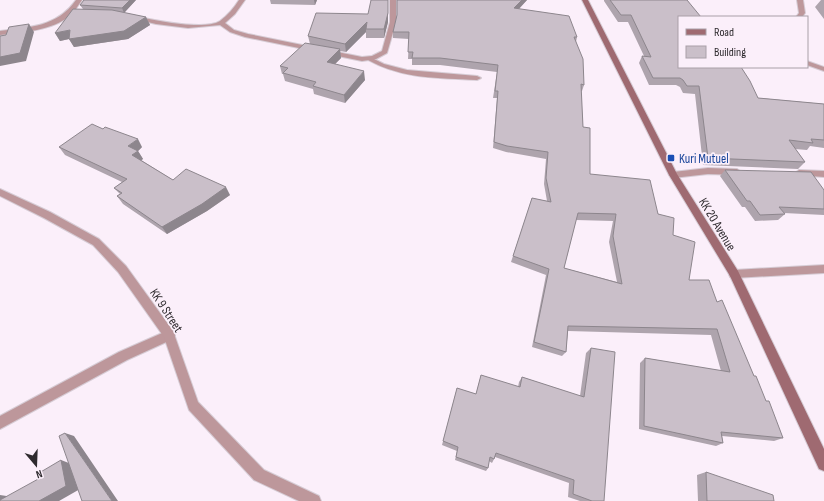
<svg xmlns="http://www.w3.org/2000/svg" width="824" height="501" font-family="'Sofia Sans Condensed',sans-serif">
<style>
.lines{fill:none;stroke-linecap:round;stroke-linejoin:round}
.service-casing{stroke:#d6ccd5;stroke-width:2}
.minor-casing{stroke:#d6ccd5;stroke-width:2}
.secondary-casing{stroke:#d6ccd5;stroke-width:2}
.service{fill:#bd979b;fill-rule:evenodd}
.minor{fill:#bd979b;fill-rule:evenodd}
.secondary{fill:#9f6a71;fill-rule:evenodd}
.wall{fill:#aea4ad;fill-rule:evenodd}
.shaded-wall{fill:#8d868d}
.building{fill:#cabfc9;stroke:#8d868d;fill-rule:evenodd}
.transit-dot{fill:#1a4fb4;stroke:#fbeffa;stroke-width:1.5}
.labels{text-anchor:middle;stroke-width:3.5;stroke-linejoin:round;paint-order:stroke}
.transit-label{font-size:13px;fill:#164399;stroke:#fbeffa;text-anchor:start}
.street-label{font-size:13px;fill:#2e2a2e;stroke:#fbeffa}
</style>
<rect width="100%" height="100%" fill="#fbeffa"/>
<g class="lines">
<defs>
<path id="service" d="M370,57L384,64L407,70L477,76L481,78L477,80C439,78 402,79 368,60V58Z
M169,330L173,331L175,335L173,339L127,360L0,429V416L119,352Z"/>
<path id="minor" d="M76,0H82C78,5 75,11 71,15C52,31 23,32 0,35V31C30,27 57,27 76,0Z
M239,0H245L235,14L225,23L234,30L248,34L362,57L372,56L382,51L390,22V0H396V22L387,53L376,59L362,61L245,37L230,32L220,25L188,28L156,24L131,18L134,16C153,20 204,31 220,21C228,15 234,8 239,0Z
M797,0H803L805,13L802,17H796L799,13Z
M807,61L824,67V71L807,65Z
M708,168L737,169L741,172L737,175L708,174L673,178L669,175L673,172Z
M799,170L824,171V177L796,175L795,173Z
M0,189L50,212L99,239L126,266L173,331L198,402L264,470L319,496L321,501H299L254,480L189,410L164,337L118,272L93,245L44,218L0,196Z
M824,265V273L734,278L730,277L729,274L730,271L734,270Z"/>
<path id="secondary" d="M582,0H588L677,174L738,271L824,449V471L819,469L730,276L669,175Z"/>
</defs>
<use href="#service" class="service-casing"/>
<use href="#minor" class="minor-casing"/>
<use href="#secondary" class="secondary-casing"/>
<use href="#service" class="service"/>
<use href="#minor" class="minor"/>
<use href="#secondary" class="secondary"/>
</g>
<path class="wall" d="M84,0H136L124,13L146,17L150,25L128,39L74,47L69,39L60,41L55,33L83,9L80,5Z
M270,0H317L315,5L271,4Z
M397,0H527L519,9L577,37L576,42L584,85L582,91H581L583,127L590,174L658,214L673,235L689,280L717,302L754,376L783,438L774,441L722,436L723,443L716,446L639,429L640,363L645,358L721,371L711,335L568,331L566,352L562,356L532,347L546,275L511,262L532,198L547,201L544,184L546,159L506,152L493,148L497,98H493L497,72L440,65H412V59H408L409,39L393,38V32L397,15ZM576,220L613,221L609,242L617,282L564,268Z
M604,0H687L758,98L824,104V148L810,146L807,150L795,149L805,162L798,169L703,165L695,94L683,93L680,87L676,85H649L639,63L642,56H644L628,22H618L604,1Z
M821,0H824V19L815,7Z
M388,22L384,38H366V32L346,52L340,51L341,58L335,64L365,80L345,103L314,94L313,89L285,81L283,74H282L280,66L310,44L308,36Z
M59,147H142L138,151L143,159L141,160L173,180L230,195L207,211L167,234L123,204L117,196L120,194L114,188L122,182L65,155Z
M725,170L824,190V215L784,213L785,214L778,220L755,221L745,207H742L720,176Z
M591,348L604,501H580L568,497L569,483L495,457L492,463L489,461L488,468L486,471L455,460L457,451L442,445L457,388L476,394L481,375L518,387L519,382L522,377L580,396L586,353Z
M706,472L774,501H698L697,475Z"/>
<path class="shaded-wall" d="M130,0H136L124,13L122,8Z
M314,0H317L315,5Z
M388,0V22L384,38V29Z
M522,0H527L513,15L514,8Z
M146,17L150,25L128,39L74,47L69,39L60,41L55,33Z
M367,22L366,29V32L346,52L345,44Z
M29,24L34,32L26,61L0,66V57Z
M340,49L341,58L328,71L327,62Z
M364,71L365,80L345,103L344,95Z
M138,139L142,147L137,152L138,151L143,159L137,163L132,155L128,146Z
M226,187L230,195L207,211L167,234L162,227Z
M65,433L74,436L118,501H112Z
M61,460L74,465L80,489L59,501H39Z
M0,484V495L13,497L0,501Z"/>
<path class="building" d="M84,0H130L122,8L80,5Z
M371,0H388V13L384,29H366L367,22L345,44L308,36L316,13L368,14Z
M397,0H522L514,8L569,16L577,37H574L583,59L584,85L581,84L583,127L590,128V174L650,180L658,214L674,218L673,235L695,242L689,280H709L717,302L722,300L754,376H756L766,401H769L783,438L721,432L723,443L644,426L645,358L730,372L717,329L568,326L566,352L534,342L549,269L513,256L532,198L551,202L546,178L548,152L507,146L494,142L498,91H495L498,65L440,58H412L413,52H408L409,32H393L397,15ZM578,213L616,214L613,236L622,284L564,268Z
M610,0H687L701,17H679V67H741L750,81L758,98L824,104V140L811,139L813,143L789,140L805,162L708,158L699,86H687L683,80L680,78H653L642,56L651,57L631,15H621Z
M73,9L112,10L146,17L124,31L69,39L70,30L55,33Z
M29,24L20,53L0,57V36L6,35L9,27Z
M305,43L340,49L327,62L364,71L344,95L313,86L316,82L283,73L288,68L280,66Z
M92,124L103,129L105,127L138,139L128,146L138,151L132,155L173,180L186,169L226,187L202,204L162,227L117,196L122,193L114,188L127,179L59,147Z
M725,170L811,172L824,190V209L779,207L785,214L760,215L750,201H747Z
M591,348L615,352L604,501H592L573,494L574,480L496,453L494,459L490,457L488,468L456,457L458,447L443,441L457,388L476,394L481,375L520,387L522,377L584,397Z
M65,433L112,501H82L59,436Z
M61,460L66,486L39,501H0V500L40,478L39,473Z
M706,472L773,495L774,501H707Z"/>
<rect class="transit-dot" x="667" y="154" width="8" height="8" rx="2"/>
<g class="labels">
<g class="transit-label">
<text x="679" y="163">Kuri Mutuel</text>
</g>
<g class="street-label">
<text transform="translate(718 224) rotate(59)" y="5">KK 20 Avenue</text>
<text transform="translate(167 310) rotate(57)" y="5">KK 9 Street</text>
</g>
</g>
<rect x="678" y="16" width="130" height="52" fill="#fbeffa" stroke="#a9a0a8"/>
<rect x="686" y="29" width="20" height="6" fill="#9f6a71" stroke="#a9a0a8"/>
<text x="714" y="36" font-size="12" fill="#2e2a2e">Road</text>
<rect x="686" y="46" width="20" height="12" fill="#cabfc9" stroke="#a9a0a8"/>
<text x="714" y="56" font-size="12" fill="#2e2a2e">Building</text>
<g transform="translate(36 465) rotate(161)" stroke="#fbeffa" stroke-width="3" paint-order="stroke">
<path d="M0-3L7 15L0 10L-7 15Z" fill="#2e2a2e"/>
<text y="-6" font-size="11" font-weight="bold" text-anchor="middle" fill="#2e2a2e">N</text>
</g>
</svg>
